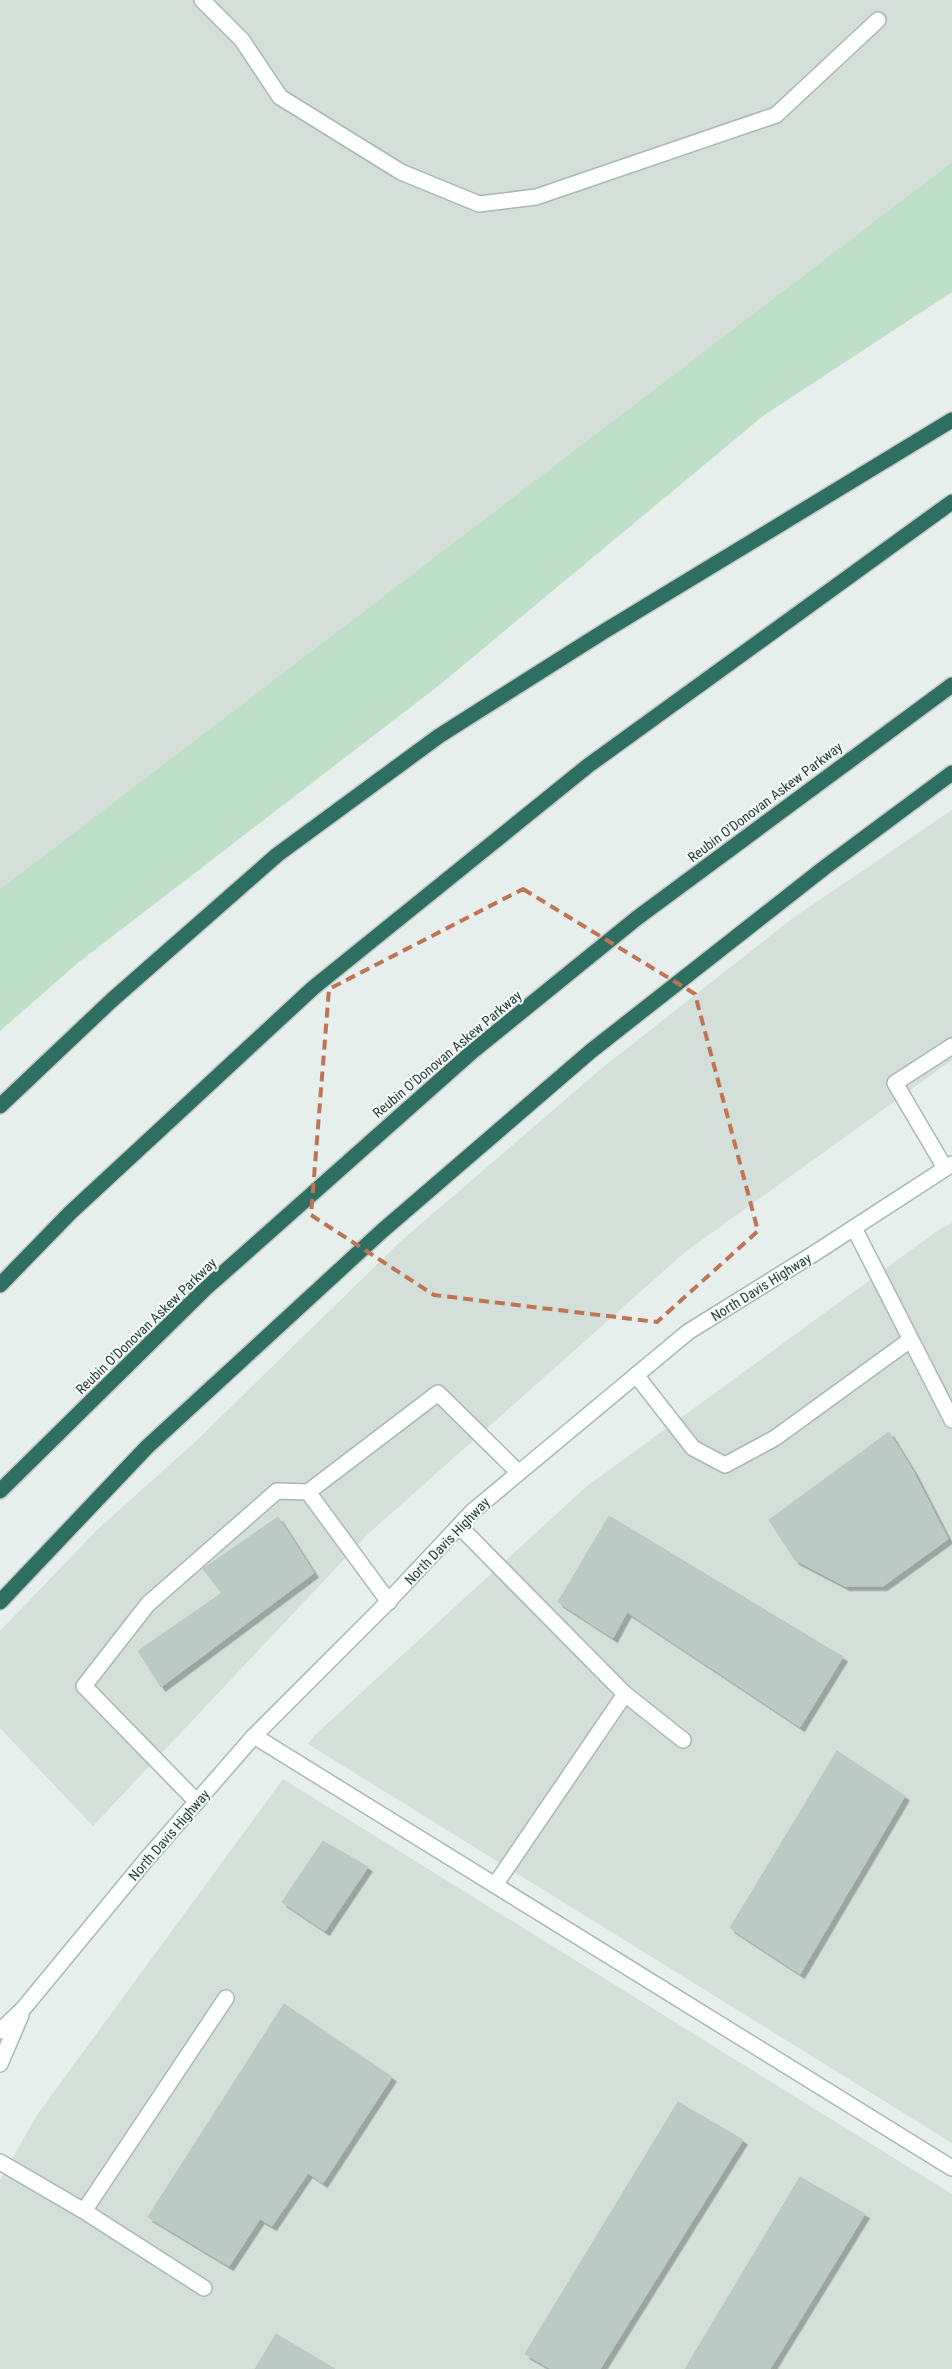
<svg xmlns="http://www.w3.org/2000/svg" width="952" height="2369" font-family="'Roboto Condensed',sans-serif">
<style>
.built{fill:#d4dfda}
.green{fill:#bfe0c8}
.building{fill:#bbcac4;stroke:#b8c9c2;filter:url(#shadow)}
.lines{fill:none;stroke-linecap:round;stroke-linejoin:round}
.lane-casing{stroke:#a8b8b2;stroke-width:18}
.street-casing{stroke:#a8b8b2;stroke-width:18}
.secondary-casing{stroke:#a4bbb3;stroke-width:18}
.highway-casing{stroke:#c2cac8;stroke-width:18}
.lane{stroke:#fff;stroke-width:15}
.street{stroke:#fff;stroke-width:15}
.secondary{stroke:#fff;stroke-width:15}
.highway{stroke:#2f6f62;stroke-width:15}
.marked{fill:none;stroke:#c07456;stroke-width:4;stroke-dasharray:10 6;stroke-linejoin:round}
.labels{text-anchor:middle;stroke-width:4;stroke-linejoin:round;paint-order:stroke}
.street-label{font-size:14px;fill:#24423a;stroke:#f7fbf9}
</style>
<defs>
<filter id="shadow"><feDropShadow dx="4.5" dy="4.5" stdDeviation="0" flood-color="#0004"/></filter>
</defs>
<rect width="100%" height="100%" fill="#e6efeb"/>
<path class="built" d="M0,0H952V162L0,889Z
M952,810V1060L685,1252L368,1534L93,1826L0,1728V1631L97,1530L195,1442L401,1241L602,1068L793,918Z
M952,1223V2143L308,1744L315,1735L587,1486L940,1229Z
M283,1779L952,2194V2369H0V2180L37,2115Z"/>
<path class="green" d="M952,162V292L763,416L442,683L79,962L0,1031V889Z"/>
<path class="building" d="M889,1432L913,1471L948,1539L883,1586H845L795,1560L769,1520Z
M609,1516L843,1657L800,1727L627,1612L613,1638L558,1602Z
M278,1517L314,1573L161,1687L138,1651L222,1593L203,1569Z
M837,1751L905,1796L800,1974L730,1928Z
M323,1841L368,1867L325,1931L282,1902Z
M284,2004L392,2077L323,2183L308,2173L272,2226L260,2219L229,2266L148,2217Z
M678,2102L743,2140L600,2369H551L525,2354Z
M800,2177L865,2214L770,2369H685Z
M276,2334L335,2369H255Z"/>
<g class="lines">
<defs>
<path id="lane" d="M202,0L242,40L280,97L401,172L479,204L536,197L776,115L878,20
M945,1168L895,1083L952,1046
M854,1228L952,1420
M636,1375L693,1448L725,1465L775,1438L910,1340
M308,1492L389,1602
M459,1526L625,1694L683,1740
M197,1802L84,1686L148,1604L277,1491L308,1492L438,1393L518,1472
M495,1885L625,1694
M0,2162L84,2211L204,2288
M84,2211L226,1998"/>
<path id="street" d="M254,1736L952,2168"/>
<path id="secondary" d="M0,2031L23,2009L145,1861L254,1736L381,1609L473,1511L688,1332L815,1253L952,1164
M0,2064L21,2015"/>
<path id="highway" d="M0,1106L112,1000L277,855L439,736L603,632L952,420
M0,1285L70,1213L313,988L589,765L952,502
M0,1491L205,1289L473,1051L637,918L952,685
M0,1602L147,1447L382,1231L591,1051L824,868L952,773"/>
</defs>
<use href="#lane" class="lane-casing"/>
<use href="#street" class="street-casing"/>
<use href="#secondary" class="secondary-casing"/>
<use href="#highway" class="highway-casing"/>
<use href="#lane" class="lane"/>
<use href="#street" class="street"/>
<use href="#secondary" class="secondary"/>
<use href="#highway" class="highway"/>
</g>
<path class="marked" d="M523,889L695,994L758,1231L657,1322L434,1295L311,1215L329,989Z"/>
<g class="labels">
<g class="street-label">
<text transform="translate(765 802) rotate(-37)" y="5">Reubin O'Donovan Askew Parkway</text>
<text transform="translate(447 1054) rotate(-40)" y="5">Reubin O'Donovan Askew Parkway</text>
<text transform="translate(761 1287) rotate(-32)" y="5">North Davis Highway</text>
<text transform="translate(146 1326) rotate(-44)" y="5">Reubin O'Donovan Askew Parkway</text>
<text transform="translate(447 1541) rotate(-46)" y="5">North Davis Highway</text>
<text transform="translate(169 1835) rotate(-49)" y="5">North Davis Highway</text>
</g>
</g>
</svg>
